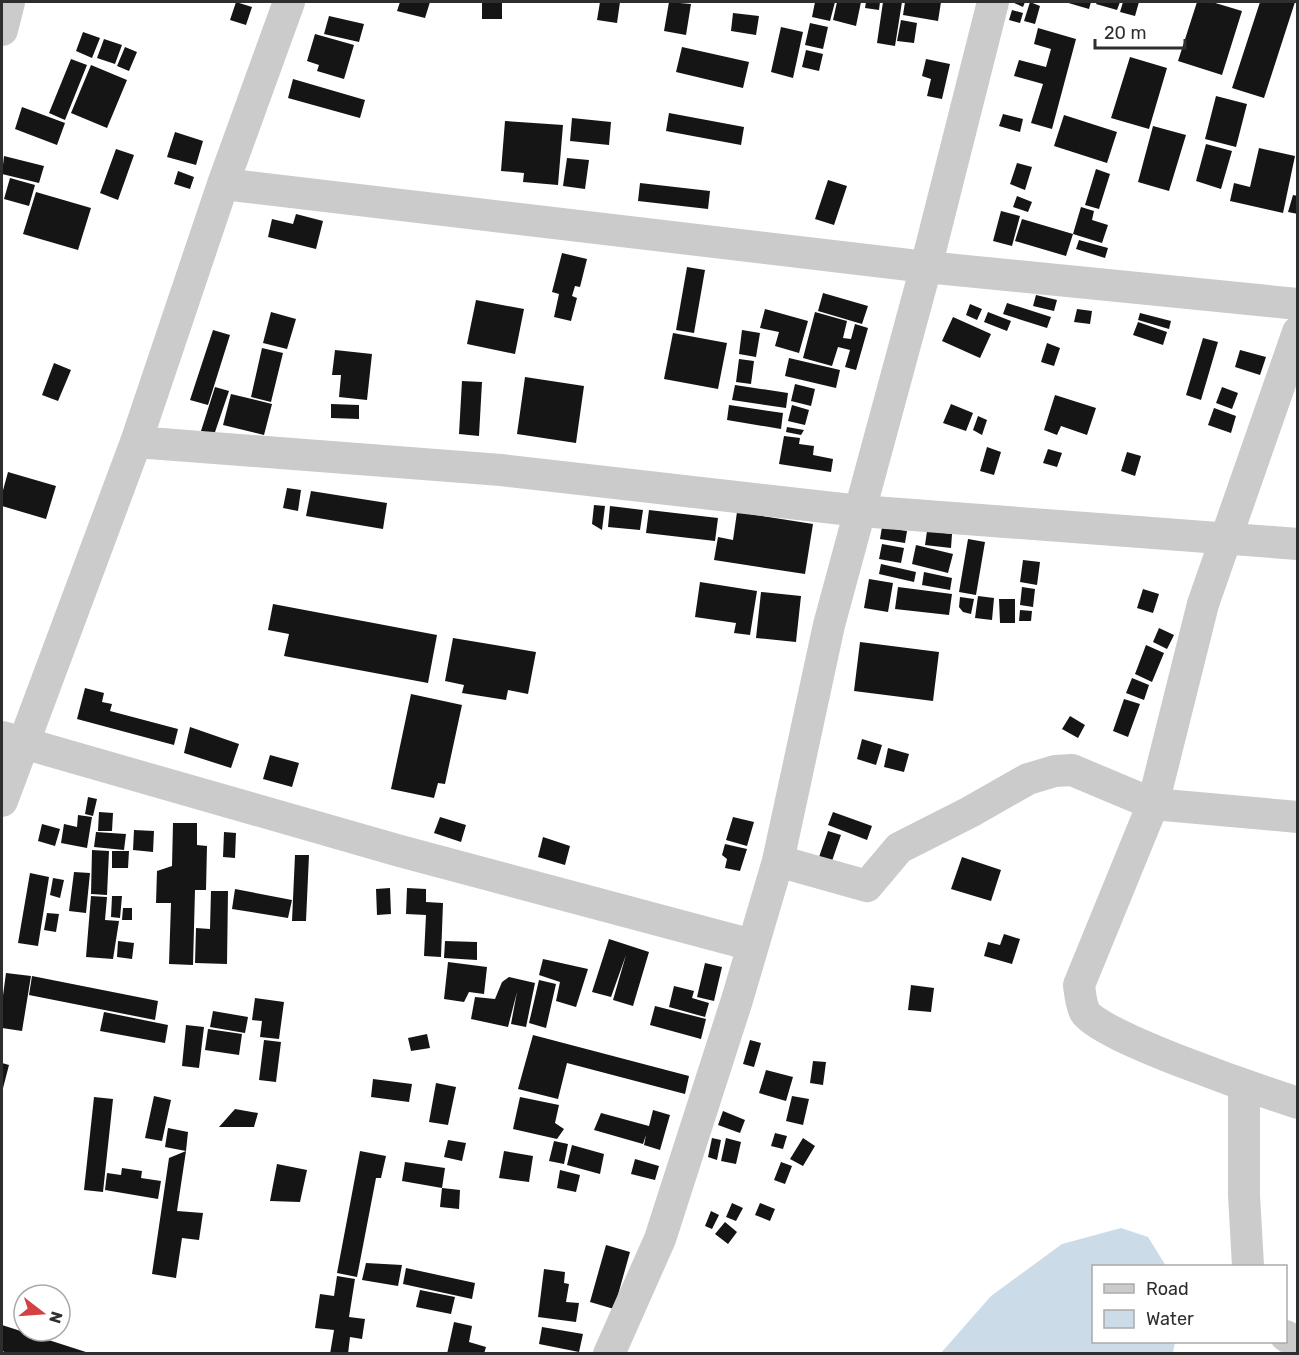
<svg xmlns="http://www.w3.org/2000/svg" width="1299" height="1355" font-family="Rubik,sans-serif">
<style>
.water{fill:#cbdbe8}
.building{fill:#151515}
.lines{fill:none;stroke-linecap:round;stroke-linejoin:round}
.minor{stroke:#cbcbcb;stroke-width:32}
</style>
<rect width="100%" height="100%" fill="#fff"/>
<path class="water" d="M1121,1228L1148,1237L1166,1266H1094V1342H1175L1173,1353H941L991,1296L1062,1244Z"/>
<path class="building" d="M236,2L252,7L246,25L230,20Z
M400,2H430L425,18L397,11Z
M482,2H502V19H482Z
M600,2H620L617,23L597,20Z
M669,2L691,4L686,35L664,31Z
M815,2H835L830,21L812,17Z
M837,2H861L856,26L833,20Z
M866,2H880L879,10L865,8Z
M883,2H902L895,46L877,43Z
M905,2H941L938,21L903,15Z
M1012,2H1025L1023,7Z
M1030,2L1040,6L1035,24L1024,21Z
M1065,2H1091L1089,9Z
M1097,2H1120L1117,10L1096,4Z
M1123,2H1139L1135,16L1120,12Z
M1197,2H1212L1242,11L1222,75L1178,61Z
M1260,2H1295L1264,98L1232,88Z
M1012,10L1023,13L1020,23L1009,20Z
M733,13L759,16L756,35L731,31Z
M329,16L364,24L359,42L324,34Z
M901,20L917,23L914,43L897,41Z
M810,23L828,27L823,49L805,45Z
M781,27L803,32L793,78L771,72Z
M1038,28L1076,39L1052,129L1031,123L1043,84L1014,76L1019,60L1046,67L1051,49L1034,44Z
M83,32L100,38L92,58L76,51Z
M315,34L354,45L344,79L317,71L319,65L307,61Z
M104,39L122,45L115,64L97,58Z
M125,47L137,52L129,71L117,66Z
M682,47L749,62L743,88L676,72Z
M806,50L823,54L819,71L802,67Z
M1130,57L1167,68L1149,129L1111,118Z
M71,59L87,65L65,120L49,113Z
M926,59L950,64L942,99L927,96L931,79L922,76Z
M91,65L127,80L107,128L71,113Z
M293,79L365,100L360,118L288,98Z
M1216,96L1247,104L1236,147L1205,139Z
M22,107L65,123L57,145L15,129Z
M669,113L744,127L741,145L666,131Z
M1003,114L1023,119L1020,132L999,126Z
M1064,115L1117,132L1107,163L1054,146Z
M572,118L611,122L609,145L570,141Z
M505,121L563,125L558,185L523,182L524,173L501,171Z
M1153,126L1186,135L1169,191L1138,182Z
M175,132L203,141L196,165L167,157Z
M1206,144L1232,151L1221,189L1196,181Z
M1259,148L1295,156L1283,213L1230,201L1234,183L1250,187Z
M116,149L134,155L118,200L100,193Z
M4,156L44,166L39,183L2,174Z
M567,158L589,160L585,189L563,186Z
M1017,163L1032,167L1025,190L1010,184Z
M1096,169L1110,174L1099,209L1085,205Z
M178,171L194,177L190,189L174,184Z
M10,178L35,185L29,206L4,199Z
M828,180L847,186L834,225L815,219Z
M640,183L710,191L708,209L638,201Z
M36,192L91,208L78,250L23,234Z
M1293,195L1298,196V214L1288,212Z
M1017,196L1032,202L1028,212L1013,207Z
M1081,207L1094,211L1092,220L1108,225L1102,243L1073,234Z
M1001,211L1020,216L1012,246L993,241Z
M296,214L323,221L316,249L268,237L272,219L293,224Z
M1022,219L1073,234L1066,256L1015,241Z
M1079,240L1108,248L1105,258L1076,249Z
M562,253L587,259L580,287L575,286L572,296L577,298L571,321L554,317L559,294L552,292Z
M687,267L705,270L694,333L676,330Z
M823,293L868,306L862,324L818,311Z
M1036,295L1057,300L1054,311L1033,306Z
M476,300L524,309L515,354L467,344Z
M1007,303L1051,317L1047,328L1003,314Z
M970,304L982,309L977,320L966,315Z
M765,309L808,321L799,353L775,346L779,332L760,328Z
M1077,309L1092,311L1090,324L1074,322Z
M271,312L296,319L287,349L263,343Z
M815,312L847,321L843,338L851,339L855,324L868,328L856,370L845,367L850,350L838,347L832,366L803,358Z
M988,312L1011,321L1007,331L984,322Z
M1140,313L1171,321L1169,329L1138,320Z
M953,317L991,334L980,358L942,341Z
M1138,322L1167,332L1163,345L1133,335Z
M213,330L230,335L208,405L190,400Z
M742,330L760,333L756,357L739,354Z
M673,333L727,343L718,389L664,379Z
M1203,338L1218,342L1201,400L1186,395Z
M1047,343L1060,348L1054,366L1041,362Z
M262,348L283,353L271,402L251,397Z
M335,350L372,354L367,400L339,397L341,375H332Z
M1240,350L1266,357L1260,375L1235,367Z
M789,358L840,370L836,388L785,376Z
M739,359L754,361L751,384L736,382Z
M54,363L71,370L58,401L42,395Z
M525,377L584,386L576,443L517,434Z
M462,381L482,382L479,436L459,434Z
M795,384L815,389L811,406L791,401Z
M735,385L788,393L786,408L732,400Z
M215,387L229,391L214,435L201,431Z
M1222,387L1238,393L1232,409L1216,403Z
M231,394L272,404L264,435L223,425Z
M1055,395L1096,408L1087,435L1061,426L1057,435L1044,430Z
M331,404L359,405V419L331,418Z
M951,404L973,413L966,431L943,423Z
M729,405L783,413L781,429L727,420Z
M792,405L809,410L805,425L788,421Z
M1214,408L1236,416L1231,433L1208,425Z
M978,416L987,420L982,435L973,430Z
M787,427L804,430L801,435L786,432Z
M784,436L800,438L799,444L814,446L813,455L833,459L831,472L779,464Z
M987,447L1001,452L994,475L980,471Z
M1048,449L1062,453L1057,467L1043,463Z
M1127,452L1141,456L1135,476L1121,471Z
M8,472L56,486L46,519L2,506V494Z
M287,488L301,490L298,511L283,508Z
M311,491L387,503L383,529L306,516Z
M594,505L605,506L602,530L592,524Z
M610,506L643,510L640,530L608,527Z
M649,510L718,518L715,541L646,533Z
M737,512L813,524L805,574L714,560L718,537L733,540Z
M882,527L907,531L905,543L880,539Z
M927,531L952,534L951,548L925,545Z
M968,539L985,542L976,595L959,592Z
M882,544L904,548L901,563L879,559Z
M916,545L953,554L948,573L912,564Z
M1023,560L1040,562L1037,585L1020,582Z
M881,564L916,572L914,582L879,574Z
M924,572L952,578L950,590L922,585Z
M869,579L893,583L888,612L864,608Z
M700,582L757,591L750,635L734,633L736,623L695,617Z
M898,587L952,594L949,615L895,609Z
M1022,587L1035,589L1033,607L1020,605Z
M1143,589L1159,594L1153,613L1137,608Z
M761,592L801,596L796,642L756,638Z
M978,596L994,598L992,620L975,618Z
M960,597L974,599L971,614L963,612L959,607Z
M999,599H1015V623H1000Z
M273,604L437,635L428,683L284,656L289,634L268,630Z
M1020,610L1032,611L1031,621H1019Z
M1159,628L1174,635L1167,649L1153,642Z
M453,638L536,652L528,694L508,690L506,700L462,693L464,685L445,681Z
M860,642L939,652L933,701L854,691Z
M1146,645L1164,653L1152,682L1135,674Z
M1132,678L1149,685L1144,700L1126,693Z
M85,688L104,693L102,702L112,704L110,711L178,729L174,745L77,719Z
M411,694L462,705L445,784L438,783L434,798L391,789Z
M1124,699L1140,704L1128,737L1113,731Z
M1070,716L1085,725L1078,738L1062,729Z
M190,727L239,744L231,768L184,753Z
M862,739L882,745L876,765L857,759Z
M888,748L909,754L904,772L884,767Z
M270,755L299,763L292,787L263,779Z
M88,797L97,799L93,816L85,814Z
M99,812L113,813L112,831H98Z
M833,812L872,826L867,840L828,825Z
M78,815L92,817L87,848L61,843L64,824L77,827Z
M440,817L466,825L461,842L434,833Z
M733,817L754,822L747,846L726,840Z
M173,823H197V845L207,846L206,890H195L193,965L169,964L171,903H156L157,871L172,866Z
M42,824L60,829L55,846L38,841Z
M134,830L154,831L153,852L133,850Z
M828,831L841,835L832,861L819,857Z
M96,832L126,834L124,850L94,847Z
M224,832L236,833L235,858L223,857Z
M543,837L570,846L565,865L538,857Z
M725,844L747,849L740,871L725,868L727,859L722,855Z
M92,850L109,851L107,895L91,894Z
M112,851H129L128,868H112Z
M295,855H309L306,921H292Z
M962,857L1001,870L991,901L951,889Z
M74,872L90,873L86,913L69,911Z
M30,873L49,877L38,946L18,943Z
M53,878L64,880L60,898L50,895Z
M390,888L391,914L377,915L376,889Z
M407,888L426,889V902L443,903L441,957L424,956L426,915L406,914Z
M235,889L292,900L288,918L232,909Z
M211,891H228L227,964L195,963L196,928L210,929Z
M91,896L107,897L105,920L119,921L113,959L86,957Z
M112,896H122L120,918L111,917Z
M123,908H132V920H122Z
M47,913L59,914L56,932L44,930Z
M1004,934L1020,939L1012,964L984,956L988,942L1000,945Z
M609,939L649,952L633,1006L613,1000L626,955L611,997L592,992Z
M118,941L134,943L132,959L117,957Z
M445,941L477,942V960L444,958Z
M543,959L588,969L576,1007L556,1001L560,982L539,975Z
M448,962L487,967L484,994L469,992L464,1002L444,999Z
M705,963L722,967L714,1001L697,997Z
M6,973L31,976L22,1031L2,1028V1003Z
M32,976L158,1001L155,1020L29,995Z
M509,977L535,983L526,1027L511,1024L517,992L508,1027L471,1019L475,997L495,999L502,982Z
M539,980L556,984L546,1028L529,1023Z
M911,985L934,988L931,1012L908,1010Z
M674,986L694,991L692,998L709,1003L705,1017L669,1007Z
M255,998L284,1002L279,1039L260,1037L262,1021L252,1020Z
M655,1006L706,1019L701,1039L650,1025Z
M213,1011L248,1017L245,1033L210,1027Z
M104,1012L168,1025L165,1043L100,1031Z
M186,1025L204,1027L199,1068L182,1066Z
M208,1029L242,1034L239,1055L205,1050Z
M427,1034L430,1048L411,1051L408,1038Z
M533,1035L689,1076L685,1094L567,1063L558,1099L518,1089Z
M264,1040L281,1042L276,1082L259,1080Z
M750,1040L761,1043L754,1067L743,1064Z
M813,1061L826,1062L823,1085L810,1083Z
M2,1063L9,1065L2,1092Z
M766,1070L793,1077L786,1101L759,1093Z
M373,1079L412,1084L409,1102L371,1097Z
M436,1083L456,1087L448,1125L429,1122Z
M154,1096L171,1100L162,1141L145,1138Z
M792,1096L809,1099L803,1125L786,1121Z
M94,1097L113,1099L103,1192L84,1190Z
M520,1097L559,1105L555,1123L564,1129L557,1139L513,1129Z
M235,1109L258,1113L254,1127H219Z
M653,1110L670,1115L660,1150L644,1145L646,1135L643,1144L594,1130L601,1113L649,1126Z
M723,1111L745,1120L740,1133L718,1125Z
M168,1128L188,1132L186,1151L165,1147Z
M775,1133L787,1136L783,1149L771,1146Z
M712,1138L721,1140L717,1160L708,1157Z
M726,1138L741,1142L736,1164L721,1161Z
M803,1138L815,1146L803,1166L790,1159Z
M448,1140L466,1143L462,1161L444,1157Z
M554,1141L568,1144L564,1164L549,1161Z
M572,1145L604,1154L600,1174L567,1165Z
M186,1151L177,1211L203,1213L199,1240L182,1238L176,1278L152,1274L169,1158Z
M360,1151L386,1156L381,1178H376L357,1277L337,1273Z
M504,1151L533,1156L529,1182L499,1178Z
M635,1159L659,1166L655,1180L631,1174Z
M405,1162L445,1168L442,1188L402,1181Z
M781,1162L792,1166L785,1184L774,1180Z
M277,1164L307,1170L300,1202L270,1201Z
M122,1168L142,1171L141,1178L161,1181L158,1199L105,1190L107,1173L121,1175Z
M560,1170L580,1175L576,1192L557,1188Z
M442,1188L460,1190L459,1209L440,1207Z
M732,1203L743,1208L736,1221L726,1217Z
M760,1203L775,1209L770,1221L755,1215Z
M711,1211L719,1215L712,1229L705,1226Z
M725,1222L737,1232L728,1244L715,1234Z
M606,1245L630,1252L614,1309L590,1302Z
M366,1263L402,1265L398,1286L362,1280Z
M406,1268L475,1283L472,1299L403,1284Z
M544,1269L565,1272L564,1283L569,1284L566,1302L579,1303L576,1322L538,1317Z
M337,1276L355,1279L349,1317L365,1319L362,1339L350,1337L348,1354H330L334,1330L315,1328L320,1294L334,1296Z
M420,1290L455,1297L451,1314L416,1307Z
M454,1322L472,1326L469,1342L486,1347L484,1354H447Z
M2,1325L89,1353V1354H10L2,1351Z
M542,1327L583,1334L579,1352L539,1344Z"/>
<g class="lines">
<path class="minor" d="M2,30L9,2
M223,184L926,267L1298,304
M1298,332L1203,604L1153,804L1079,985C1080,993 1081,1005 1085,1012C1098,1036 1264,1092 1298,1103
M136,442L501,470L860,511L1298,544
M2,737L400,851L752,945
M2,801L136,442L223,184L289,2
M778,861L867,886L899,848L970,812L1028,779L1055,771L1072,770L1153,804L1298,817
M1244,1086V1195L1248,1266
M1286,1336L1298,1344
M609,1354L660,1239L737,1000L778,861L829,625L926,267L993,2"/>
</g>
<rect width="1299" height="1355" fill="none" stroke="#2e2e2e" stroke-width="6"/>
<rect x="1092" y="1265" width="195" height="78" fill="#ffffff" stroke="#ababab" stroke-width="1.5"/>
<rect x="1104" y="1284" width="30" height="9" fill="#cbcbcb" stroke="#ababab" stroke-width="1.5"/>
<text x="1146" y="1295" font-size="18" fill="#2e2e2e">Road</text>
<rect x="1104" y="1310" width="30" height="18" fill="#cbdbe8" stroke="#ababab" stroke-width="1.5"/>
<text x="1146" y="1325" font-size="18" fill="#2e2e2e">Water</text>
<g transform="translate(42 1313) rotate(107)"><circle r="28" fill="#ffffff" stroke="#ababab" stroke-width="1.5"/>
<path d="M0-4.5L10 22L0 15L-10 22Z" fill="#d44142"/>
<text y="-9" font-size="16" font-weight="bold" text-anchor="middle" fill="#2e2e2e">N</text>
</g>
<path d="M1095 39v9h90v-9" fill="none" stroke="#2e2e2e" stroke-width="3"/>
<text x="1104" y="39" font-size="18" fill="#2e2e2e" stroke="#ffffff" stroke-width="4.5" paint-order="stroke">20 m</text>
</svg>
